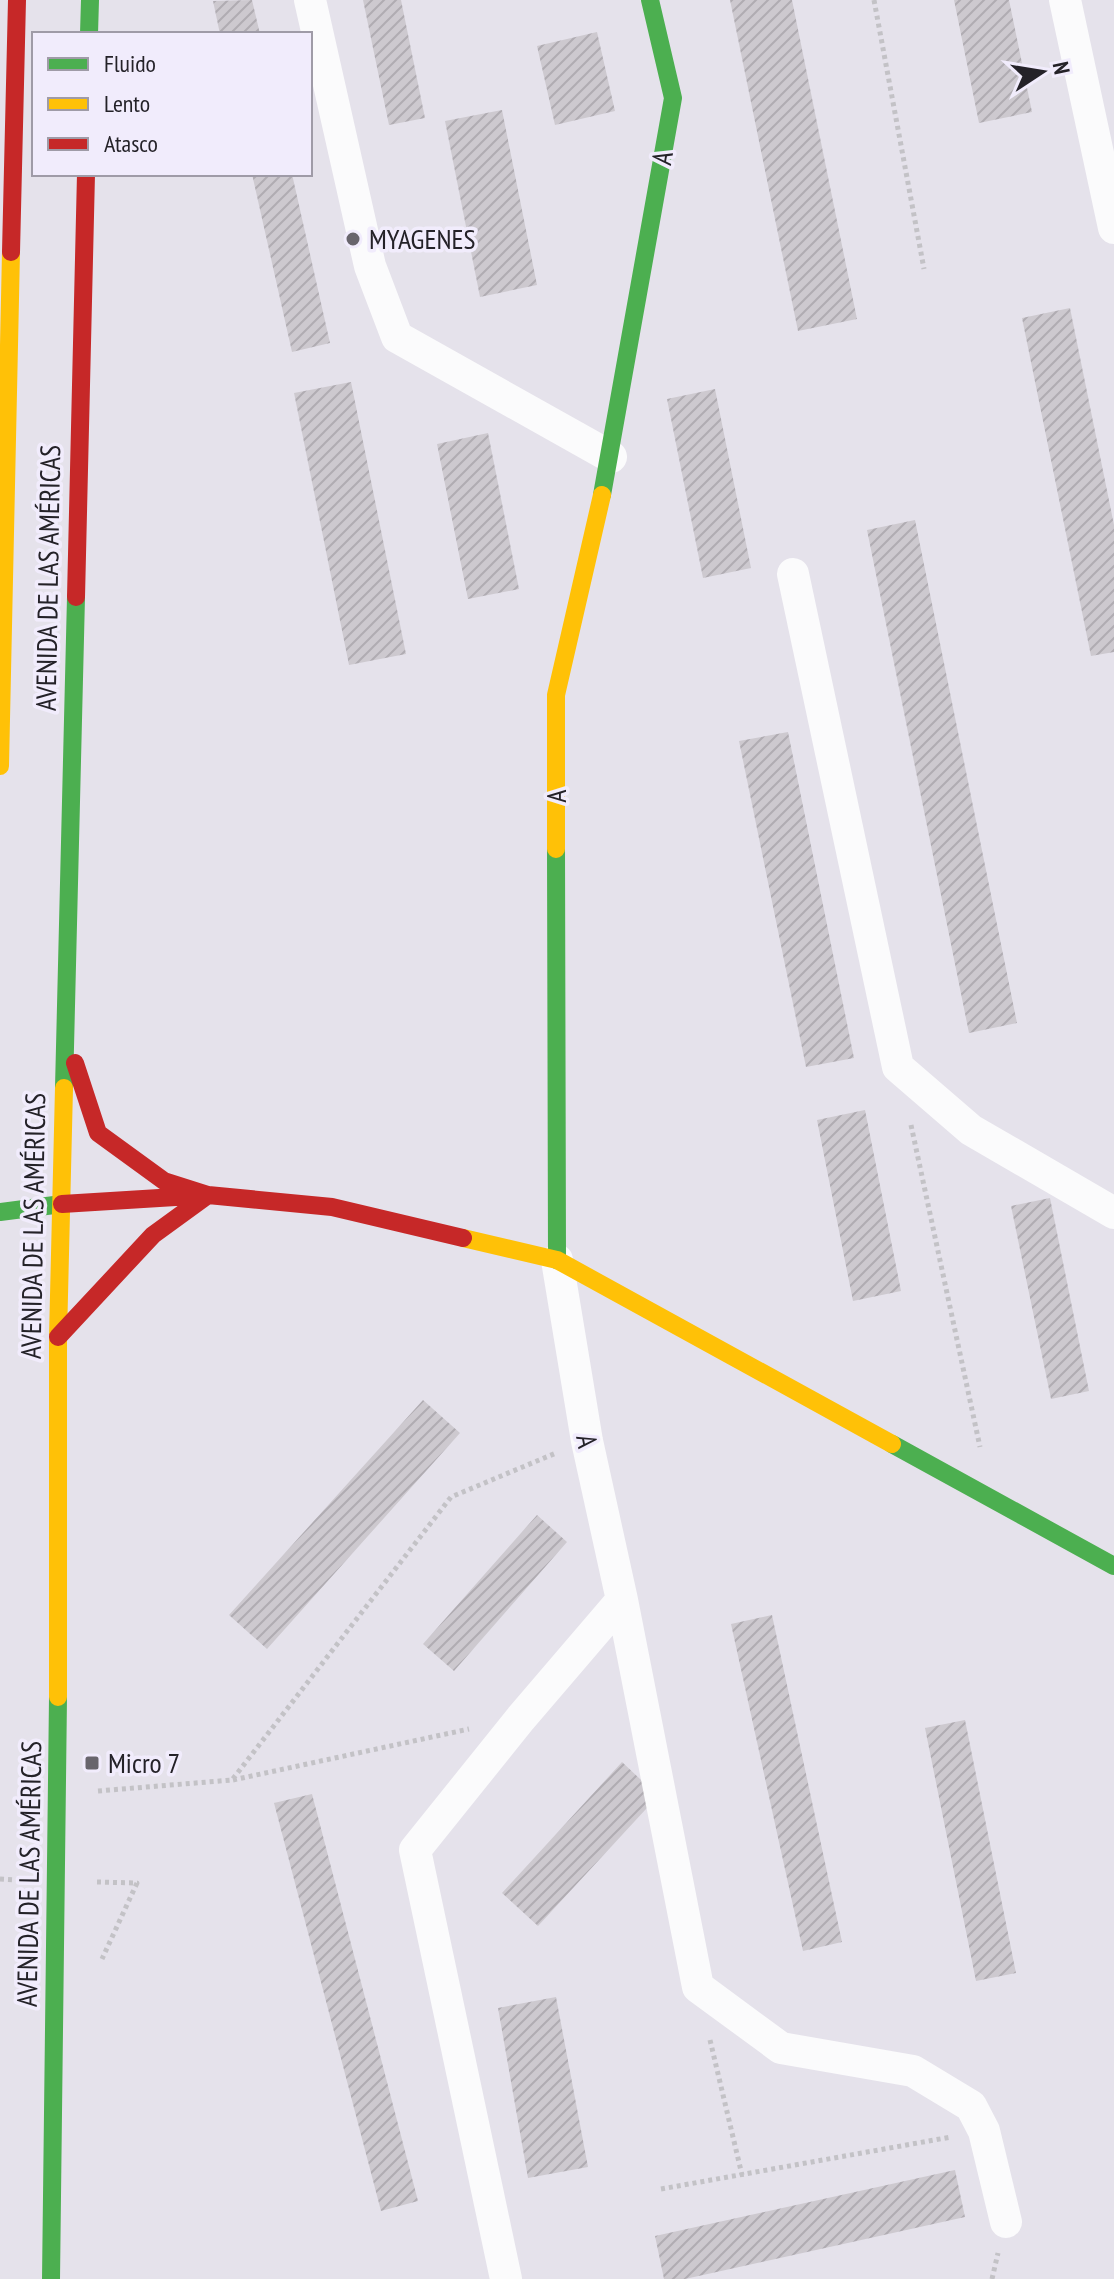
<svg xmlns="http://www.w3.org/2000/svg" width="1114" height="2279" font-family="'PT Sans Narrow',sans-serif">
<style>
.building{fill:url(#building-hatch)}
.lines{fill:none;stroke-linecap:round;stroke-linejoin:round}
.path{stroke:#c3c2c6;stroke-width:5;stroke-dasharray:4 4;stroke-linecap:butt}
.street{stroke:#fbfbfc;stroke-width:32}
.fast{stroke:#4caf50;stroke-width:18}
.slow{stroke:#ffc107;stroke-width:18}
.jam{stroke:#c62828;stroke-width:18}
.poi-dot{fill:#68656c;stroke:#f1ecfc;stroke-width:3}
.labels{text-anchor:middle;stroke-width:7;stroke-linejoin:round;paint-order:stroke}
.street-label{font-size:28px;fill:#242228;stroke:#f1ecfc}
.poi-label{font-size:28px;fill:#242228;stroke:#f1ecfc;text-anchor:start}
</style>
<defs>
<pattern id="building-hatch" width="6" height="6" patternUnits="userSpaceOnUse" patternTransform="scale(2)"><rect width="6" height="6" fill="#cdc9cf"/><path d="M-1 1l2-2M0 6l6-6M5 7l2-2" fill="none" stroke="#b0acb2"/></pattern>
</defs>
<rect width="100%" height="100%" fill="#e5e2eb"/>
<path class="building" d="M252,0L260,34H220L213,1Z
M363,0H401L425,118L389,125Z
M730,0H792L857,319L798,331Z
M954,0H1009L1032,112L979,123Z
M597,32L615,111L555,125L537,46Z
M502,110L537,285L480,297L445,121Z
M252,174H292L330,343L292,352Z
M1070,308L1114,525V652L1091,656L1022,318Z
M351,382L406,654L349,665L294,393Z
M715,389L751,568L703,578L667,399Z
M488,433L519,589L468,599L437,444Z
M915,520L1017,1023L969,1033L867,530Z
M788,732L854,1058L806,1067L739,741Z
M865,1110L901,1291L853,1301L817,1120Z
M1050,1198L1089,1391L1051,1399L1011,1206Z
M423,1400L460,1433L267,1649L229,1615Z
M537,1515L567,1542L454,1671L423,1644Z
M772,1615L842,1942L803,1951L731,1624Z
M965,1720L1016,1973L976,1981L925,1728Z
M622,1762L658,1796L538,1926L502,1893Z
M312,1794L418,2201L381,2211L274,1803Z
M556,1997L588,2167L528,2178L498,2008Z
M955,2170L965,2217L685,2279H664L655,2236Z"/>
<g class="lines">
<path class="path" d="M874,0L924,269
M911,1125L980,1447
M233,1780L469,1729
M98,1791L232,1780L451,1497L556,1453
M0,1879L19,1880
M97,1882L137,1883L102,1959
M710,2040L742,2175
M661,2189L951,2137
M992,2279L998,2253"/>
<path class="street" d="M310,0L370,266L397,337L611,457
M1065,0L1114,228
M793,574L898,1067L971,1130L1114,1213
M557,1260L587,1441L622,1600L698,1987L781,2048L913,2071L971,2106L984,2131L1006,2222
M506,2279L415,1850L521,1718L622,1600"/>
<path class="fast" d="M89,34L90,0
M602,495L673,98L650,0
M556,849L557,1260
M64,1088L76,597
M0,1212L62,1204
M892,1444L1114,1566
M51,2279L58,1697"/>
<path class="slow" d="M0,766L11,252
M556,849V695L602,495
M463,1238L557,1260L892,1444
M58,1697V1337L64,1088"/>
<path class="jam" d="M11,252L17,0
M76,597L86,174
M75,1063L98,1133L164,1181L208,1195
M62,1204L208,1195L332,1207L463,1238
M58,1337L153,1235L208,1195"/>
</g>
<g class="poi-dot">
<circle cx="353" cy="239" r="8"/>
<rect x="84" y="1755" width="16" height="16" rx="4"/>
</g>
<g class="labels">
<g class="street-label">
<text transform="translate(662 158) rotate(-80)" y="10">A</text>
<text transform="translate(48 578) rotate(-89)" y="10">AVENIDA DE LAS AMÉRICAS</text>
<text transform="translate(556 796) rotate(-90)" y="10">A</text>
<text transform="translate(33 1226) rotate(-89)" y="10">AVENIDA DE LAS AMÉRICAS</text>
<text transform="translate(587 1441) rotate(79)" y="10">A</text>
<text transform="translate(29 1874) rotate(-89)" y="10">AVENIDA DE LAS AMÉRICAS</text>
</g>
<g class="poi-label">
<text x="369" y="249">MYAGENES</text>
<text x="108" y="1773">Micro 7</text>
</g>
</g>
<rect x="32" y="32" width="280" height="144" fill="#f1ecfc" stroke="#9f9ba7" stroke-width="2"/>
<rect x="48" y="58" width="40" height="12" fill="#4caf50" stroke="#9f9ba7" stroke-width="2"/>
<text x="104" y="72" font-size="24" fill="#242228">Fluido</text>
<rect x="48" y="98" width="40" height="12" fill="#ffc107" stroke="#9f9ba7" stroke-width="2"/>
<text x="104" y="112" font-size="24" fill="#242228">Lento</text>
<rect x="48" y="138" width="40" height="12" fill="#c62828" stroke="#9f9ba7" stroke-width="2"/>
<text x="104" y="152" font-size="24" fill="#242228">Atasco</text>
<g transform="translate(1042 72) rotate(78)" stroke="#f1ecfc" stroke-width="6" paint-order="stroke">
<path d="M0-6L14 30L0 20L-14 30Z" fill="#242228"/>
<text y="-12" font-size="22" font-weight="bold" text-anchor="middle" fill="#242228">N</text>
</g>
</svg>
